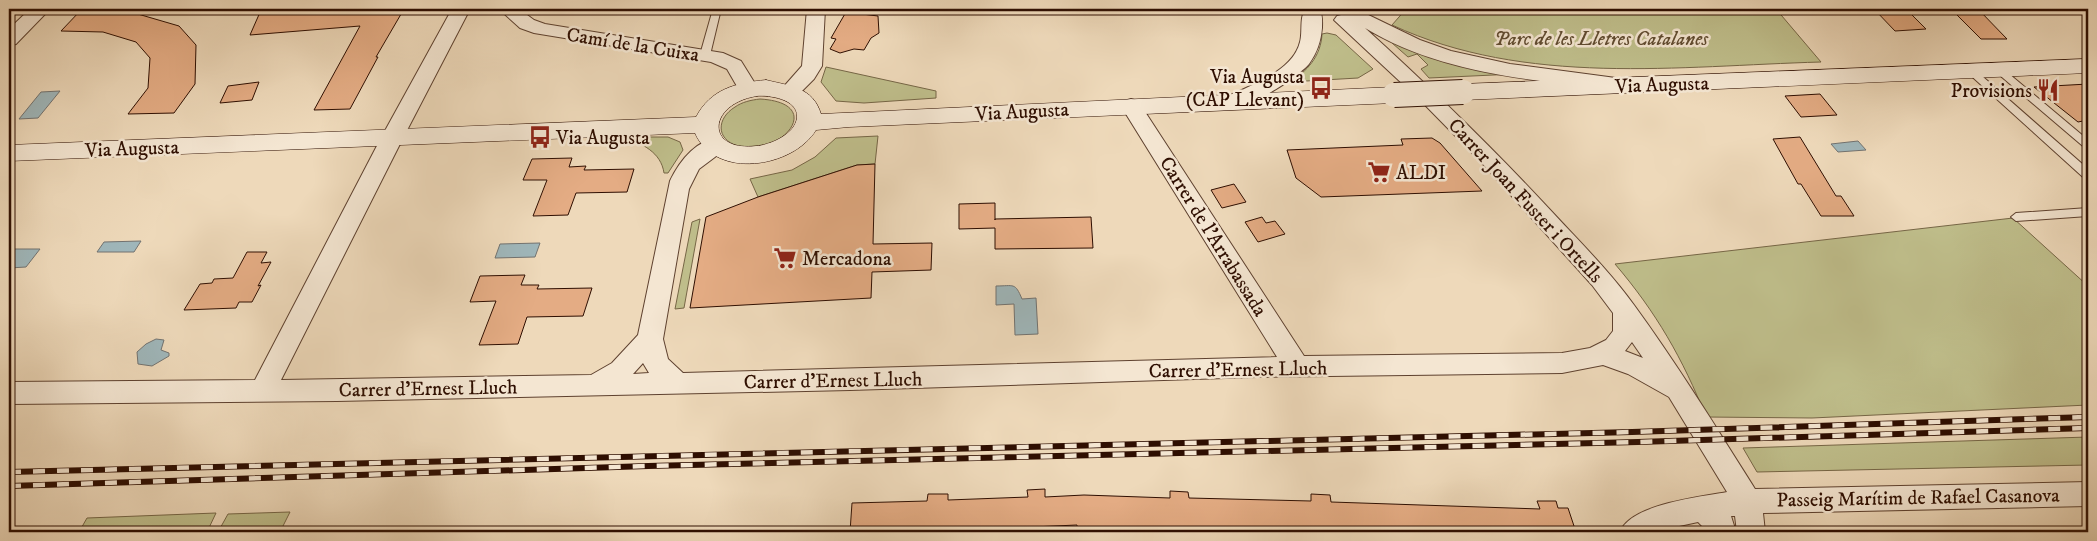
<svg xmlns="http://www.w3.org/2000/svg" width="2097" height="541" font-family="'IM FELL DW Pica',serif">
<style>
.green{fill:#bfbe8b;stroke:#766646}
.water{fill:#9fb7bb;stroke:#727371}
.building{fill:#e4ac84;stroke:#2e0e01}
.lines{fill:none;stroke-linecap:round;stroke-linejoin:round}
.lane-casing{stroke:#5e412f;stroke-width:2}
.street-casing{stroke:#5e412f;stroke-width:2}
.secondary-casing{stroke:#2e0e01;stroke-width:1}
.lane{fill:#f4e6d2;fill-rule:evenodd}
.street{fill:#f4e6d2;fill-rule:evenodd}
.secondary{fill:#f4e6d2;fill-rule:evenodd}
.rail-casing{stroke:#2e0e01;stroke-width:6}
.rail{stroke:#f4e6d2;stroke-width:4.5;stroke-dasharray:12;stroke-linecap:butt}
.secondary-bridge-casing{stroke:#2e0e01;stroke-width:26;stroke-linecap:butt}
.secondary-bridge{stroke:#f4e6d2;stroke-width:24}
.labels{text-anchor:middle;stroke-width:5;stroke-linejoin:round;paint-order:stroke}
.park-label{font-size:20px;font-style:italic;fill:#614c31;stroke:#f4e6d2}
.street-label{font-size:20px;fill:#2e0e01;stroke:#f4e6d2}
.poi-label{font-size:20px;fill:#2e0e01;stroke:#f4e6d2;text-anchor:start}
</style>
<rect width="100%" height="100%" fill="#eed9ba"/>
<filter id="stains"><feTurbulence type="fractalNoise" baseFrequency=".004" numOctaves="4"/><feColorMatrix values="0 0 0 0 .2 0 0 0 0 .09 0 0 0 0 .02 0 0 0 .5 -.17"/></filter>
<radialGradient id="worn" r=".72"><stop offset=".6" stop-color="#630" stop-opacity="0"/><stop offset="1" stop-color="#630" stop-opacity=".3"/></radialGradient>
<path class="green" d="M1406,9H1776L1821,62C1678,66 1526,87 1392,25Z
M1327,33L1336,35L1373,69L1358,78L1289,82C1307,72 1321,56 1322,34Z
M1384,36L1515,74L1429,78L1421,69L1428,65L1417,54L1408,57Z
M826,67L936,91V98L864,103L836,101L821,82Z
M760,99C827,103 782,157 738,146C715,139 717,118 735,107C742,102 751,100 760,99Z
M878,136L875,164L857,165L758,197L750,179L792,170L815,157L836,138Z
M625,137H668L680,142L683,150L668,173H664C661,152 642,144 625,137Z
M2013,218L2088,286V405L1812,418L1706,417C1683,359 1656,312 1615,264Z
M700,219L684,308L675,309L692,222Z
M2088,437V465L1757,472L1743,448Z
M290,512L280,532H218L228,514Z
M216,513L207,532H79L87,518Z"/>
<path class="water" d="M60,91L38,118L19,119L41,92Z
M1858,141L1866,150L1838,152L1831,144Z
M141,241L134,252H97L104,242Z
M540,243L535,257L495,258L500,244Z
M9,249H40L26,267L9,268Z
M996,286C1014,286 1015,282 1022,299L1036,298L1038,334L1015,335L1014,304L996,305Z
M156,339L164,340L161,350L169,353V356L152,366L138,364L137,352L146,344Z"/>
<path class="building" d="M277,9L305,11L306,9H324L366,12L368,9H404L376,57H378L350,109L314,110L360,26L250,35L261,10Z
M1874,9H1906L1926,29L1895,31Z
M1951,9H1978L2007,39H1981Z
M81,10L131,12L179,26L196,45L195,84L174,113L128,114L148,88L150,58L136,42L103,32L61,31Z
M846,12L878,16L879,33L871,38L864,50L854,49L840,53L830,49L836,39L831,38Z
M259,82L252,100L220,103L228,86Z
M2088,84V120L2078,122L2034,87Z
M1820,94L1837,115L1801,117L1785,96Z
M1800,137L1836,196H1841L1854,216H1821L1801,184H1798L1773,139Z
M1432,138L1440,143L1482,191L1321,197L1296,178L1287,150L1403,145L1401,139Z
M572,158L569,167L586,166L584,170L634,169L627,192L576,193L568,215L533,216L547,180H523L532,159Z
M875,164L873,244L932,243L931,270L872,272L871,298L690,308L706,217L758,197L857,165Z
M1234,184L1246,202L1222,208L1211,190Z
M995,203V220V219L1091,217L1093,248L995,249V228L959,229V204Z
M1262,217L1266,223L1275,221L1285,234L1258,242L1245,222Z
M247,252H267L261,263L271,262L258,286L261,285L252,302H239L236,308L184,310L200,284L212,283L214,279L233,278Z
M525,275L521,285H539L537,289L592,288L583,316L527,317L518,344L479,345L496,301L470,302L480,276Z
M1045,489V497L1084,495L1170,498V491L1188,492L1189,498L1311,501V494L1330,495L1331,502L1540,509L1537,501H1556L1558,508H1568L1576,532H1318L1077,527V525L921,532H850L852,503L927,501L928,494H948V500L1028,497L1027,490Z"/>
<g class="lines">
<defs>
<path id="lane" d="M713,9H721L710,55L705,58L700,55Z
M1999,67L2002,68L2088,140V148L2084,147L1996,72L1994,70Z
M1971,68L1974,69L2088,169V179L2084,178L1968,73L1966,71Z
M2088,208V216L2016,221L2011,217L2016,213Z"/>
<path id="street" d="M30,9H50L16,44L9,46V29Z
M452,9H470L403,138L281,380L591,375L612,363L638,335L670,181C679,162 699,134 723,141L726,146L723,151L699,169L689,189L663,339L668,359L683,373L1277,357L1121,106L1124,101L1131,99L1138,101L1304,356L1562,353L1590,348L1606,340L1613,331V313L1592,285L1480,161L1422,102L1334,20L1337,16L1345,14L1347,10L1356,9L1420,40L1451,51L1510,64L1616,78L1619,83L1616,88L1609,89C1527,80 1437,72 1365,28C1431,88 1494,149 1554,214C1581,243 1610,272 1634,305C1677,364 1716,427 1755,489L2088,482V506L1763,513L1765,532H1737L1735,516H1731L1736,532H1708L1698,522L1670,528L1661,532H1620C1631,504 1700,497 1727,492L1669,397L1628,374L1603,365L1562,373L1257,377L850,390L337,401L9,404V382L255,380L381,138ZM1632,342L1643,358L1625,351ZM643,363L649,373L633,374Z
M499,9H519L534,20L545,24L723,53L741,61L759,90L756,95L749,97L742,95L727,69L711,62L534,33L520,28Z
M807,9H825L822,66L814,79L796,97L789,99L782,97L779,92L802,66Z
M1306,9H1319C1323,15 1322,21 1322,28C1321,41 1317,53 1309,64C1299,76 1251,107 1235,108C1235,108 1228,106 1228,106L1225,101L1228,96C1252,85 1293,71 1300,42C1303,32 1299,16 1306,9Z"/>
<path id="secondary" d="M2088,59V73L1463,100L1455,97L1451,92L1455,87L1463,84Z
M766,80C790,86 813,87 821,114L1394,87L1402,90L1406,95L1402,100L1394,103L849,127L816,130C793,168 715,180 695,133L9,161V145L696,117C711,89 735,83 766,80ZM757,96C769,95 798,99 797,117C796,134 770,145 756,146C705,152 707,104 757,96Z"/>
</defs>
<use href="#lane" class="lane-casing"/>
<use href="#street" class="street-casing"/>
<use href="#secondary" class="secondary-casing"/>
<use href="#lane" class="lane"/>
<use href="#street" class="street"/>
<use href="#secondary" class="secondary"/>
<defs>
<path id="rail" d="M9,472L1632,432L2088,417
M9,486L648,466L1638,442L2088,428"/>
</defs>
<use href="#rail" class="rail-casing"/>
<use href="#rail" class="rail"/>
<defs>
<path id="secondary-bridge" d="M1394,95L1463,92"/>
</defs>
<use href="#secondary-bridge" class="secondary-bridge-casing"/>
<use href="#secondary-bridge" class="secondary-bridge"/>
</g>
<defs>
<symbol id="bus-bare" viewBox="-9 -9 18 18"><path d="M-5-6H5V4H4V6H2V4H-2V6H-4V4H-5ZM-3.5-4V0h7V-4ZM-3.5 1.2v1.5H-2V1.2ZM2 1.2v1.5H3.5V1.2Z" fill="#8f2418" stroke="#f4e6d2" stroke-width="2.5" paint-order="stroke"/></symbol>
<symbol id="restaurant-bare" viewBox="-9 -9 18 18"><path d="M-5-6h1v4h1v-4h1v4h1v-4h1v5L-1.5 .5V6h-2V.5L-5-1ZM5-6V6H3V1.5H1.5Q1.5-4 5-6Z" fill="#8f2418" stroke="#f4e6d2" stroke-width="2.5" paint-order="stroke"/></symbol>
<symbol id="supermarket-bare" viewBox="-9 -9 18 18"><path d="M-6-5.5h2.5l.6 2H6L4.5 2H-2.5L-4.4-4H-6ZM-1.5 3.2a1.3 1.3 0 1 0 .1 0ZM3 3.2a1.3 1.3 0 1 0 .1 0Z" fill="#8f2418" stroke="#f4e6d2" stroke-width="2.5" paint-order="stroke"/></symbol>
</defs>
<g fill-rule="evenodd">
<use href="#bus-bare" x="1305" y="72" width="32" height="32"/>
<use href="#restaurant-bare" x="2032" y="74" width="32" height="32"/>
<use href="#bus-bare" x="524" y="121" width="32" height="32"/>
<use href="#supermarket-bare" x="1363" y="156" width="32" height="32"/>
<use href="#supermarket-bare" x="769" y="242" width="32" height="32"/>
</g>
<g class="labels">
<g class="park-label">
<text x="1601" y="45">Parc de les Lletres Catalanes</text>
</g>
<g class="street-label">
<text transform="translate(633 44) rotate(9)" y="7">Camí de la Cuixa</text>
<text transform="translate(1662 84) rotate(-2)" y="7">Via Augusta</text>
<text transform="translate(1022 111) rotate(-3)" y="7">Via Augusta</text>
<text transform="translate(132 148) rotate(-2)" y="7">Via Augusta</text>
<text transform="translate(1526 200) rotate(47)" y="7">Carrer Joan Fuster i Ortells</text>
<text transform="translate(1214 236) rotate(58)" y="7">Carrer de l'Arrabassada</text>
<text transform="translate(1238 369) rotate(-1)" y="7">Carrer d'Ernest Lluch</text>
<text transform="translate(833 380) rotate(-1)" y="7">Carrer d'Ernest Lluch</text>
<text transform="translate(428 388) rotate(-1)" y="7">Carrer d'Ernest Lluch</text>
<text transform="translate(1918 497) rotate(-1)" y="7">Passeig Marítim de Rafael Casanova</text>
</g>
<g class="poi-label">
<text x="1304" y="83" text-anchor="end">Via Augusta<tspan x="1304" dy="23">(CAP Llevant)</tspan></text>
<text x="2032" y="97" text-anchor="end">Provisions</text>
<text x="556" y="144">Via Augusta</text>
<text x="1396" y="179">ALDI</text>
<text x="802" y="265">Mercadona</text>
</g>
</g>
<rect width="2097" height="541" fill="none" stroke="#eed9ba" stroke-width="30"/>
<rect x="10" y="10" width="2077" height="521" fill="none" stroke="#2e0e01" stroke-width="2.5"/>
<rect x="15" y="15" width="2067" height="511" fill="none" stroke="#2e0e01"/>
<rect width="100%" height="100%" filter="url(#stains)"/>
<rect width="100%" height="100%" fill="url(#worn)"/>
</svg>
